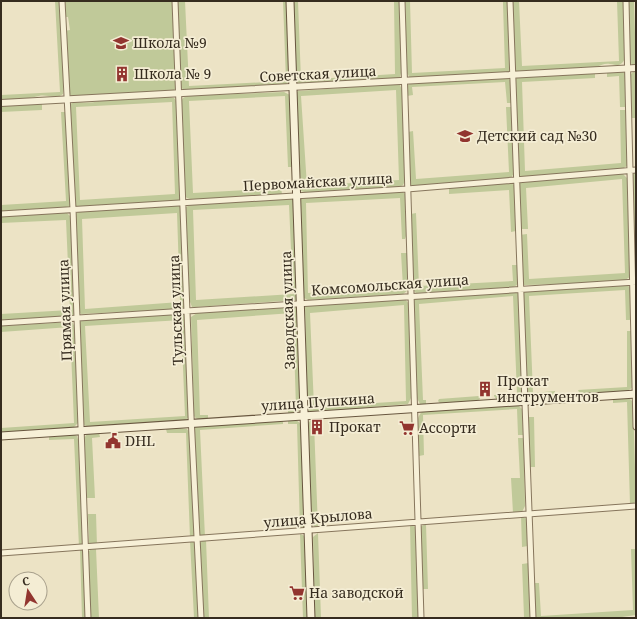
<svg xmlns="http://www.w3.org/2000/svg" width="637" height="619" font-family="'Noto Serif',serif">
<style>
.green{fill:#c0c999;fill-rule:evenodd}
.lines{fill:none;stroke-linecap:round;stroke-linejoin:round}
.minor-casing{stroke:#86755c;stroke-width:7}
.tertiary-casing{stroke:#86755c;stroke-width:8}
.secondary-casing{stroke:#68563f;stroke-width:9}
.minor{stroke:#f7f0d7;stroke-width:5}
.tertiary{stroke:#f7f0d7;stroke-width:6}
.secondary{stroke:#f7f0d7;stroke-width:7}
.labels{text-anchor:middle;stroke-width:3.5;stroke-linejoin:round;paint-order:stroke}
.poi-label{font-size:14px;fill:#362c1f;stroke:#f4edd4;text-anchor:start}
.street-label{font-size:14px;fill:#362c1f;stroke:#f4edd4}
</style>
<rect width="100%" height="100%" fill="#ece3c5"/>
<path class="green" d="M55,1H59L64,80L63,94C56,100 47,94 39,96C26,99 14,100 1,100V95L60,92Z
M64,1H172L176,88L174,90L72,97L69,93L64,31L70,30L68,17H65Z
M177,1H185L189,86L286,81L283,1H287L289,82C281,89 270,82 261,86L185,90L181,88V86Z
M292,1H298L301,80L395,74L394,1H400L401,73L400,77L396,79L298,85L296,84Z
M405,1H410L412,73L505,68L503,4V1H508L509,71L507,72L410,78L407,73Z
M511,1H519L522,66L619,61L617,1H623L625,59C620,67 618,65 610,64C605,63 601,65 597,67L516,71L514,70Z
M628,1H634L636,65H632L630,62Z
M636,71V118H631L630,75L633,72Z
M607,72H623L625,73L628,107H620L619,76L607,77Z
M595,73V78L522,82L525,171L621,163L620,110H628V161L627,166L622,169L520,177L518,175L516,79L518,77Z
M508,78L510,80L511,103H507L505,82L412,87L413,95L407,96L408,85L412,83Z
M396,84L400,85L402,90L405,181L403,185L399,187L307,193L301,191L296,93L298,91ZM396,90L399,180L307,186L301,96Z
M284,92L290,95L294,167H288L285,96L189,101L193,193L281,188L282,194L193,200L187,198L185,196L181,101L183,98L187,96Z
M169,97L174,98L177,102L182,197L180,200L176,201L78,207H76L69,105C75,99 88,105 98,101ZM172,102L175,194L80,200L76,107Z
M42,103V110L1,112V106Z
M506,107H511L514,173L511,178L414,186L410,185L408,132L413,131L416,179L509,172Z
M61,112H65L71,203L70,207L1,211V205L66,201Z
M636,172V278L635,277L631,175Z
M622,173L627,178L630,277L625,280L569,284L524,285L523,284L519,235L527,234L529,279L625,273L622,179L526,188L528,229H519L518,184L519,183Z
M509,182L514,185L516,231L511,232L509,190L449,194V188Z
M402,191L405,194L406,236L405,239H402L400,198L306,203L308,293L403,287L401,253H407V291L403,294L308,300L304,298L303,295L301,199L304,198Z
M289,198L294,199L298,297L296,300L196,307H192L189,299L186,207L192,204ZM289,205L293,294L196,300L193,210Z
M179,205L181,206L186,307L180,309L81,314L79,312L75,214L79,212ZM177,213L180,302L85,309L82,219Z
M63,213H67L71,217L75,313L73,316H69L1,320V314L70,310L66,220L1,223V216Z
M416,213L419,286L513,281L512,265H517V285L513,287L416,293L413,290L411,214Z
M627,284L630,288L631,320H626L625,290L529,296L533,393L555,391V396L531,397L527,396L523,291Z
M517,291L518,295L522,394L519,398L497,400L494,396V395L517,394L513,296L419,304L423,400H426V404H420L417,398L413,301L417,297Z
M405,299L409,304L412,396L408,404L314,412L309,411L307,408L305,307L310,304ZM404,305L406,401L314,407L310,313Z
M293,307L298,309L300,408C298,414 294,413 288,414V409L296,408L293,313L197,320L200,415H208V419C203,419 197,421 194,416L191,317L197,313Z
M181,314L185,315L190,413L188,418L183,421L89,427L84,425L79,322L83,320ZM181,320L185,416L90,422L85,326Z
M72,322L75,327L78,423L74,427L71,428L1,433V428L74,423L70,327L1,332V326Z
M627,331H632V388L627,391L580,394L578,390L627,387Z
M479,396L480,399L477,401L440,403L438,401L439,399Z
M629,398L633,402L636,501L633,504L630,505L627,402L613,403V399Z
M518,405L522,409L523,435H518L517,409L423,415L424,455L419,456C418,444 413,419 422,412Z
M527,417H534L535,467H529Z
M324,418L322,422L314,423L318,528L315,527L312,524L308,426C309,417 317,418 324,418Z
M283,420V424L200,430L205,537L200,536L198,534L194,430L195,427Z
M288,420H296L300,423L301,427L305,528L300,530L297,424H288Z
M172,427L187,429L190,433L195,536L190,538L186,433H167L166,429Z
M99,433L100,437L92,438L95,498H87L84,438L87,434Z
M74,435L77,436L79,443L84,543L79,547L74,439L49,440V437Z
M518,438H524L525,506L522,512L513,513L511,478H520Z
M88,514H96L97,546L90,545L89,543Z
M521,516L527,519L528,546L522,547Z
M426,524L428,589H423L420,527Z
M410,525L416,527L419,618H412Z
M318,533L321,618H315L313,537Z
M300,534L303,535L306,538L308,618H303Z
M206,540L209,618H203L199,544L202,541Z
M190,541H193L196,545L198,618H194Z
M96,549L99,618H90L88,552L90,550Z
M631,549H636V615L615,618H534L532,583H539L541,616L633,610Z
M80,550H83L84,552L86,618H82Z
M529,563L530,618H516L524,617L522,564Z"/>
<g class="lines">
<defs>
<path id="minor" d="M62,1L73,209L88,618
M175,1L191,416L201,618
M402,1L421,618
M510,1L533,618
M626,1L636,427
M1,214L407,189L636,170
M1,323L636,282
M1,553L636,506"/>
<path id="tertiary" d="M1,103L636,68"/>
<path id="secondary" d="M290,1L311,618
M1,436L636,394"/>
</defs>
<use href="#minor" class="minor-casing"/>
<use href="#tertiary" class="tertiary-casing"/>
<use href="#secondary" class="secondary-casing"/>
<use href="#minor" class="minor"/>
<use href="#tertiary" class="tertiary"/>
<use href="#secondary" class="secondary"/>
</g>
<defs>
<symbol id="school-bare" viewBox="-9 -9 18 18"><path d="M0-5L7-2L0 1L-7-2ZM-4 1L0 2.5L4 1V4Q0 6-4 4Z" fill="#92352f" stroke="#f4edd4" stroke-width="2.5" paint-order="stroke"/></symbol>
<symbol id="building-bare" viewBox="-9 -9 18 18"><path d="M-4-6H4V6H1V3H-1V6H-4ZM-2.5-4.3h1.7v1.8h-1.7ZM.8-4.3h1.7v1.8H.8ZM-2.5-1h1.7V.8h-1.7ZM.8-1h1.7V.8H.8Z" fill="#92352f" stroke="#f4edd4" stroke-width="2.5" paint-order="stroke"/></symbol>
<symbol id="supermarket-bare" viewBox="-9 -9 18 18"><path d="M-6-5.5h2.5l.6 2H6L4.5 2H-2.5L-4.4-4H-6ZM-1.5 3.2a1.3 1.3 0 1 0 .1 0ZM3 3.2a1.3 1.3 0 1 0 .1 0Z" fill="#92352f" stroke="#f4edd4" stroke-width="2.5" paint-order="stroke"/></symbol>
<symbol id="civic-bare" viewBox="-9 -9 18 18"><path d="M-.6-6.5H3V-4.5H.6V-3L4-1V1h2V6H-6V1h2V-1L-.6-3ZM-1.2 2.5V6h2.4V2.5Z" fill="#92352f" stroke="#f4edd4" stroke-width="2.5" paint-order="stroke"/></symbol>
</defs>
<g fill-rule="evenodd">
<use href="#school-bare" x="110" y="32" width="22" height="22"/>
<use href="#building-bare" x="111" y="63" width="22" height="22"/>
<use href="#school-bare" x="454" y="125" width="22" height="22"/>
<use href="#building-bare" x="474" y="378" width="22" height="22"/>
<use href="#building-bare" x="306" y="416" width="22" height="22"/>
<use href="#supermarket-bare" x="396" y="417" width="22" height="22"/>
<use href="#civic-bare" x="102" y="430" width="22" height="22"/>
<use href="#supermarket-bare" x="286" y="582" width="22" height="22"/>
</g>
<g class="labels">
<g class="poi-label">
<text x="133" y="48">Школа №9</text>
<text x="134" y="79">Школа № 9</text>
<text x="477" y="141">Детский сад №30</text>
<text x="497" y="386">Прокат<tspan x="497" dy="16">инструментов</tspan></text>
<text x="329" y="432">Прокат</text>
<text x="419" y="433">Ассорти</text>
<text x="125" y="446">DHL</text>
<text x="309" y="598">На заводской</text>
</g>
<g class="street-label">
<text transform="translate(318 74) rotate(-3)" y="5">Советская улица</text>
<text transform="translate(318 182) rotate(-3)" y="5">Первомайская улица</text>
<text transform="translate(390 285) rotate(-4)" y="5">Комсомольская улица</text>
<text transform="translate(65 310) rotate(-92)" y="5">Прямая улица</text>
<text transform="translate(176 310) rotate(-92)" y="5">Тульская улица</text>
<text transform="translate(288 310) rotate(-92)" y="5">Заводская улица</text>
<text transform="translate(318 402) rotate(-4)" y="5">улица Пушкина</text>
<text transform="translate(318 518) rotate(-5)" y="5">улица Крылова</text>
</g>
</g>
<rect width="637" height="619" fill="none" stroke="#362c1f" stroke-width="4"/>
<g transform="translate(28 591) rotate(348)"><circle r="19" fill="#f4edd4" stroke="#a8a08c"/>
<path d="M0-3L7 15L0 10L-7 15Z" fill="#92352f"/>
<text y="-6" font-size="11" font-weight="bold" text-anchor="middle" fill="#362c1f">С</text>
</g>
</svg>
